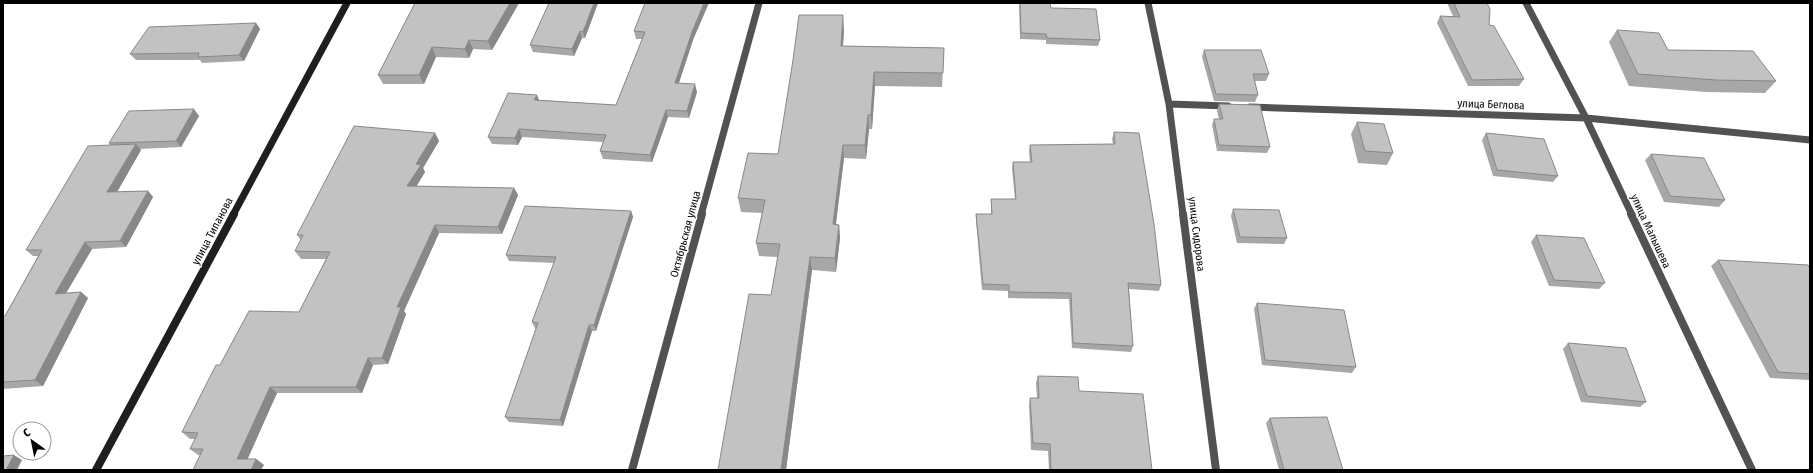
<svg xmlns="http://www.w3.org/2000/svg" width="1813" height="473" font-family="'Fira Sans Condensed',sans-serif">
<style>
.lines{fill:none;stroke-linecap:round;stroke-linejoin:round}
.street-far1{stroke:#525252;stroke-width:7}
.street{stroke:#525252;stroke-width:8}
.secondary-far1{stroke:#1f1f1f;stroke-width:7}
.secondary{stroke:#1f1f1f;stroke-width:8}
.wall{fill:#a7a7a7}
.shaded-wall{fill:#888}
.building{fill:#c2c2c2;stroke:#888}
.labels{text-anchor:middle;stroke-width:3;stroke-linejoin:round;paint-order:stroke}
.street-label{font-size:11px;fill:#000;stroke:#fff}
</style>
<rect width="100%" height="100%" fill="#fff"/>
<g class="lines">
<path class="street-far1" d="M1148,3L1169,104L1183,215
M1526,3L1586,118L1632,215
M1169,104L1228,106
M1250,107L1586,118L1810,140
M701,215L759,3"/>
<path class="street" d="M1183,214L1216,470
M1631,214L1752,470
M632,470L702,214"/>
<path class="secondary-far1" d="M233,215L347,3"/>
<path class="secondary" d="M96,470L234,214"/>
</g>
<path class="wall" d="M415,3H519L492,50L473,49L469,58L436,57L424,84H383L378,75Z
M549,3H598L585,38H582L574,56L533,52L530,45Z
M645,3L693,40L679,83L697,92L689,118L668,117L652,162L603,159L600,151L603,142L522,137L518,145L492,144L488,137L539,100L616,105L642,39H636L634,31Z
M1019,3L1051,8L1100,40L1098,46L1046,44V40L1020,39Z
M1447,3H1487L1489,25L1524,79L1519,86H1468L1437,23L1440,16H1453Z
M256,23L260,29L244,61L202,63L200,60H136L130,54Z
M844,29L843,46L944,48L942,87L875,86L872,129H869L866,159L844,158L836,224L839,225L840,238L836,272L812,270L786,470H718L771,295L778,257L759,256L756,243L762,213L741,212L738,198L778,154Z
M1617,30L1668,50L1776,81L1765,93L1706,92L1629,86L1609,42Z
M1204,50L1269,74L1266,81H1254L1258,95L1255,102L1214,101L1202,57Z
M1219,104L1270,147L1267,153L1217,151L1212,125L1214,119H1219L1217,111Z
M199,116L181,147L140,149L141,150L117,192L148,191L153,197L126,247L92,249L66,293L81,292L88,298L43,386L3,389V316H5L38,256H33L26,250L110,145L109,143Z
M1357,122L1393,153L1387,165L1358,163L1351,134Z
M1114,132L1161,285L1159,291L1129,289L1133,346L1131,352L1072,348L1069,299L1008,298V291L982,290L976,220V214H991V199H1015L1012,168L1013,162H1030L1029,151L1030,145L1113,144L1112,139Z
M435,133L439,141L423,168L425,172L416,186L514,188L518,195L502,234L439,233L404,311L406,314L388,364L373,365L362,393H277L247,459H256L264,465L198,455L190,449L195,439H190L182,432L220,365L299,312L326,259H301L295,251L301,240L297,235Z
M1486,133L1558,176L1553,182L1493,176L1482,140Z
M1651,154L1725,200L1719,207L1664,202L1645,160Z
M1233,209L1287,238L1284,244L1237,243L1231,216Z
M631,211L633,217L596,331H592L563,426L509,422L505,417L536,328H535L532,322L554,263L509,261L506,255Z
M1536,235L1605,283L1599,289L1549,286L1531,242Z
M1718,260L1810,269V380L1770,378L1711,266Z
M1257,303L1356,367L1352,373L1262,365L1254,309Z
M1568,343L1646,402L1640,407L1581,402L1563,349Z
M1038,376L1079,391L1152,470H1049L1048,451L1031,450L1029,405L1030,398H1037L1036,383Z
M1270,418L1343,470H1279L1266,423Z"/>
<path class="shaded-wall" d="M510,3H519L492,50L488,41Z
M594,3H598L585,38L583,32Z
M704,3H709L693,40L676,91L675,83L692,32Z
M843,15L844,29L842,60L841,46Z
M256,23L260,29L244,61L239,55Z
M580,31L582,38L574,56L572,49Z
M469,40L473,49L469,58L465,49Z
M432,47L436,57L424,84L419,75Z
M874,72L875,86L872,129L871,115Z
M695,84L697,92L689,118L687,111Z
M537,95L540,102L534,100Z
M194,109L199,116L181,147L176,141Z
M666,110L668,117L652,162L650,155Z
M868,115L869,129L866,159L865,145Z
M519,129L522,137L518,145L515,138Z
M435,133L439,141L423,168L425,172L412,194L407,186L416,164Z
M136,144L141,150L113,199L107,192Z
M843,145L844,158L834,238L833,224Z
M514,188L518,195L502,234L498,227Z
M148,191L153,197L126,247L120,241Z
M631,211L633,217L596,331L594,325Z
M435,225L439,233L404,311L406,314L388,364L382,358L397,307Z
M839,225L840,238L836,272L835,258Z
M85,242L92,249L62,300L55,294Z
M810,257L812,270L786,470H781Z
M81,292L88,298L43,386L35,380Z
M589,325L592,331L563,426L560,420Z
M368,358L373,365L362,393L356,387Z
M270,387L277,393L245,465L237,459Z
M14,455L22,460L17,470H6Z
M256,459L264,465L261,470H251Z"/>
<path class="building" d="M415,3H510L488,41L469,40L465,49L432,47L419,75H378Z
M549,3H594L583,32L580,31L572,49L530,45Z
M645,3H704L692,32L675,83L695,84L687,111L666,110L650,155L600,151L606,135L519,129L515,138L488,137L508,93L537,95L534,100L616,105L645,32L634,31Z
M1020,3H1050L1051,8L1096,9L1100,40L1047,38L1046,34L1021,33Z
M1454,3H1487L1490,9L1489,25L1494,26L1524,79L1472,80L1440,16L1460,17Z
M799,15H843L841,46L944,48L943,73L874,72L871,115H868L865,145H843L833,224L839,225L835,258L810,257L781,470H718L749,294L771,295L780,244L756,243L765,200L738,198L748,153L778,154L793,60Z
M256,23L239,55L198,57L199,53L130,54L149,27Z
M1617,30L1659,33L1668,50L1753,51L1776,81L1716,80L1638,74Z
M1204,50H1261L1269,74H1253L1258,95L1216,94Z
M1219,104L1260,105L1270,147L1219,145L1214,119H1223Z
M194,109L176,141L109,143L129,111Z
M1357,122L1384,124L1393,153L1365,151Z
M354,126L435,133L416,164L421,165L407,186L514,188L498,227L435,225L397,307H401L382,358H368L356,387H270L237,459H256L251,470H193L203,449H190L198,433L182,432L216,365H220L249,311L299,312L330,252L295,251L303,235H297Z
M1114,132L1139,133L1154,224L1161,285L1128,283L1133,346L1073,343L1071,293L1009,292V285L983,284L976,214H992L991,199H1016L1013,162H1032L1030,145L1115,144Z
M1486,133L1544,139L1558,176L1497,170Z
M136,144L107,192L148,191L120,241L85,242L55,294L81,292L35,380L3,382V316H5L42,250H26L88,146Z
M1651,154L1704,158L1725,200L1670,196Z
M525,206L631,211L594,325H589L560,420L505,417L538,323L532,322L556,257L506,255Z
M1233,209L1279,210L1287,238L1240,237Z
M1536,235L1584,238L1605,283L1554,280Z
M1718,260L1808,265L1810,269V374L1778,372Z
M1257,303L1344,310L1356,367L1265,360Z
M1568,343L1626,348L1646,402L1587,396Z
M1038,376L1078,377L1079,391L1143,394L1152,470H1051L1050,444L1033,443L1030,398H1039Z
M1327,417L1343,470H1284L1270,418Z
M14,455L6,470H3V456Z"/>
<g class="labels">
<g class="street-label">
<text transform="translate(1491 104) rotate(2)" y="4">улица Беглова</text>
<text transform="translate(212 231) rotate(-62)" y="4">улица Типанова</text>
<text transform="translate(1651 231) rotate(65)" y="4">улица Малышева</text>
<text transform="translate(685 234) rotate(-75)" y="4">Октябрьская улица</text>
<text transform="translate(1197 234) rotate(83)" y="4">улица Сидорова</text>
</g>
</g>
<rect width="1813" height="473" fill="none" stroke="#000000" stroke-width="8"/>
<g transform="translate(32 441) rotate(327)"><circle r="19" fill="#ffffff" stroke="#999999"/>
<path d="M0-3L7 15L0 10L-7 15Z" fill="#000000"/>
<text y="-6" font-size="11" font-weight="bold" text-anchor="middle" fill="#000000">С</text>
</g>
</svg>
